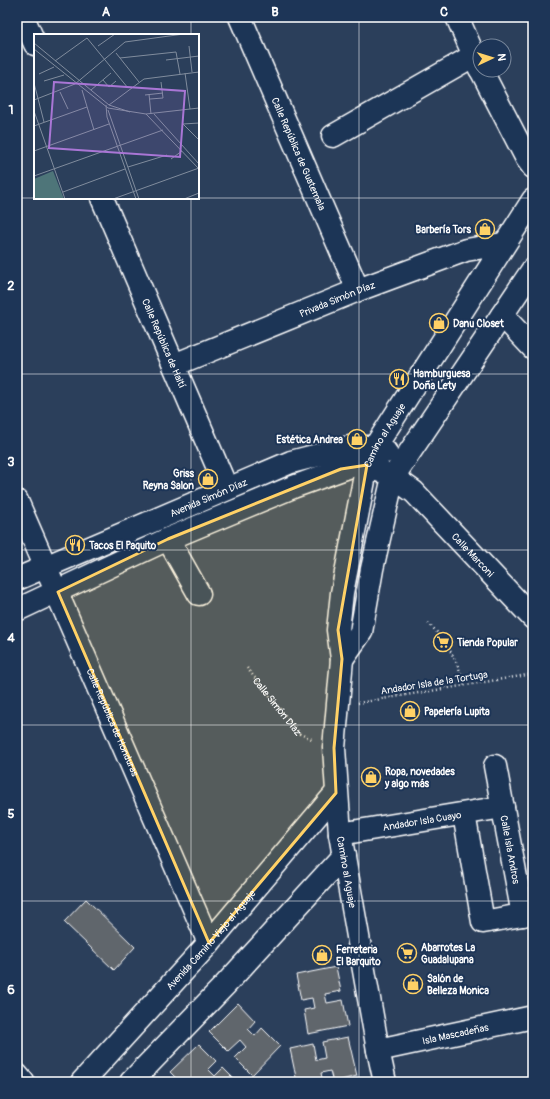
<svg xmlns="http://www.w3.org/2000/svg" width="550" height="1099" font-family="Pangolin,sans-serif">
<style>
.building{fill:#61666c;stroke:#fff}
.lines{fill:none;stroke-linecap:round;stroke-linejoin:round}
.street-casing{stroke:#fff;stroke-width:25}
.secondary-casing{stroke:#fff;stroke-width:25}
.path{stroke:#fff;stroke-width:2.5;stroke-dasharray:1 3;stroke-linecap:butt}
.street{stroke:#1d3557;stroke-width:22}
.secondary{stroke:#1d3557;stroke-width:22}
.marked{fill:#ffd166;fill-opacity:0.2;stroke:#ffd166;stroke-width:3;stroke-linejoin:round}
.grid{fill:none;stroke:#fff;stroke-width:1;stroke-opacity:0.55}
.labels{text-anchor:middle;stroke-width:4;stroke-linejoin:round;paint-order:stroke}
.street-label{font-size:10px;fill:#fff;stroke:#1d3557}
.poi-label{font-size:10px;font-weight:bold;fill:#fff;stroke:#1d3557;text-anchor:start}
.inset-road{fill:none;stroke:#808c9d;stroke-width:1}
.view{fill:#a976d5;fill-opacity:0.15;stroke:#a976d5;stroke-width:2}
.inset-edge{fill:none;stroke:#fff;stroke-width:2}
.neatline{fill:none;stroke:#fff;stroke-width:1.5}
.grid-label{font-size:13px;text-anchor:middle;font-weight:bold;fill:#fff}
</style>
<rect width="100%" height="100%" fill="#2b3f5b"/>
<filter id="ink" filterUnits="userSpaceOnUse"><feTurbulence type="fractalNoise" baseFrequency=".025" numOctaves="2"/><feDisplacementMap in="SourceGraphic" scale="8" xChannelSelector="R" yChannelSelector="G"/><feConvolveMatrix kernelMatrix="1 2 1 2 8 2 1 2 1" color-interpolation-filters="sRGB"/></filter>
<g filter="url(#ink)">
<path class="building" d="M86,899L135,947L114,970L64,922Z
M336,967L341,991L325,994L327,1003L343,1000L348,1026L308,1034L304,1010L314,1008L312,998L301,1000L296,975Z
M238,1003L255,1021L248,1029L255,1036L262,1028L280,1046L252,1075L235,1058L246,1047L240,1040L228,1051L209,1032Z
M348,1037L357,1076L333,1082L330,1071L321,1073L323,1082H297L290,1049L313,1044L316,1060L325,1058L322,1042Z
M199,1044L216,1061L208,1069L215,1076L223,1068L237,1082H203L200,1080L198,1082H180L170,1072Z"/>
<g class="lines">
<defs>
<g id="street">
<path d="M23,17L35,44"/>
<path id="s2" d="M240,17L358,290"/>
<path d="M457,17L480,69"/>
<path d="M481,70L527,159L533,167"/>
<path d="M333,136L473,56"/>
<path id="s3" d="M102,198L227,489"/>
<path d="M502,315L533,348"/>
<path id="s4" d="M174,365L358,290L466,250L503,244"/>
<path id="s5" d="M393,477L414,492L533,618"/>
<path id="s6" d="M17,501L209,943"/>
<path d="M168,539L199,594"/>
<path id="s7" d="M495,766L523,915"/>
<path d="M464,814L483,922L533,913"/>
<path id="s8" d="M340,834L503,807"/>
<path id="s9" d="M378,1050L533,1017"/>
<path d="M17,1075L23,1082"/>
<path id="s10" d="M82,1082L209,943L336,793"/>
<path d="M131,1082L225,985L344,855"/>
</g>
<g id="secondary">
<path id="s11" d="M17,579L291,462L349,447H375L386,452"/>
<path d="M17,610L168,539L293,487L351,466L367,465L380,471"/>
<path d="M342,659L361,632L372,569L393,477L533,269"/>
<path id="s12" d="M385,1082L378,1050L340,834L334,748L342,659L338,630L342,593L367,465L375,447L533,200"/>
</g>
</defs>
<use href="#street" class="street-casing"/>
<use href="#secondary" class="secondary-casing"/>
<g class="path">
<path d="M428,623C447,641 457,660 465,686"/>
<path id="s1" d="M247,668L300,734L314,740"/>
<path d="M358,703L533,674"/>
</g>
<use href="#street" class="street"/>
<use href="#secondary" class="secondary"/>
</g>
</g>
<path class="marked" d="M367,465L338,630L342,659L334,748L336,793L209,943L58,592L168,539L341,469Z"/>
<path class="grid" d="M191,17V35M359,17V1082M17,198H35M191,198V1082M198,198H533M17,374H533M17,550H533M17,725H533M17,901H533"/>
<defs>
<symbol id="shop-ring" viewBox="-11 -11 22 22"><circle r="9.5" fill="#1d3557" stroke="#ffd166" stroke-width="1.5"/><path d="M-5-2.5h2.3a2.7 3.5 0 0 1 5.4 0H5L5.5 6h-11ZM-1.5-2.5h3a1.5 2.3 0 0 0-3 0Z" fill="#ffd166"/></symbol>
<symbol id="restaurant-ring" viewBox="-11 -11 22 22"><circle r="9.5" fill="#1d3557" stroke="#ffd166" stroke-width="1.5"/><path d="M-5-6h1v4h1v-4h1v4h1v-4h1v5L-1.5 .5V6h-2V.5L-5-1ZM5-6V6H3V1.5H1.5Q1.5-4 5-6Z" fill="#ffd166"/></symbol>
<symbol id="supermarket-ring" viewBox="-11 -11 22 22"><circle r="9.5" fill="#1d3557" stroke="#ffd166" stroke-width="1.5"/><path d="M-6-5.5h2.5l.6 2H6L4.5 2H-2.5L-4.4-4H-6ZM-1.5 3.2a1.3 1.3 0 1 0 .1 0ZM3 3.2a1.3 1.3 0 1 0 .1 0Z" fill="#ffd166"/></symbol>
</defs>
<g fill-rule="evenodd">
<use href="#shop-ring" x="474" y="218" width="22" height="22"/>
<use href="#shop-ring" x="428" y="312" width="22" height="22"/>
<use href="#restaurant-ring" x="388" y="368" width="22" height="22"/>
<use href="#shop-ring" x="346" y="428" width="22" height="22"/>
<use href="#shop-ring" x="197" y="468" width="22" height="22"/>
<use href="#restaurant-ring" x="64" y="534" width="22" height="22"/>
<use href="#supermarket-ring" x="432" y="631" width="22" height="22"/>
<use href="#shop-ring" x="399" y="700" width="22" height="22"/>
<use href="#shop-ring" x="360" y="766" width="22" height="22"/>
<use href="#supermarket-ring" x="396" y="942" width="22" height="22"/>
<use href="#shop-ring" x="311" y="944" width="22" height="22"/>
<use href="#shop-ring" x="402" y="973" width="22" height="22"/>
</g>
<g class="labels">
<g class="street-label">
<text dy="4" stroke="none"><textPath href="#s2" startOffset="149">Calle República de Guatemala</textPath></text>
<text dy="4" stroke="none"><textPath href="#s4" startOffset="176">Privada Simón Díaz</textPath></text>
<text dy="4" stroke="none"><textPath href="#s3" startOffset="158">Calle República de Haití</textPath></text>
<text dy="4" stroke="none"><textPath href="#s12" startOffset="659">Camino al Aguaje</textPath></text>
<text dy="4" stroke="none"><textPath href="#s11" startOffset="208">Avenida Simón Díaz</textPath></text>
<text dy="4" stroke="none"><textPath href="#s5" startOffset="112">Calle Marconi</textPath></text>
<text transform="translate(434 682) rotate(-9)" y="4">Andador Isla de la Tortuga</text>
<text dy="4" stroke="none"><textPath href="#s1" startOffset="49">Calle Simón Díaz</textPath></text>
<text dy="4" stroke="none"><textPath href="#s6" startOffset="241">Calle República de Honduras</textPath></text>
<text dy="4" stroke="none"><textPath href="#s8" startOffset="83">Andador Isla Cuayo</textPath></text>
<text dy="4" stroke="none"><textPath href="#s7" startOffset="85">Calle Isla Andros</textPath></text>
<text transform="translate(347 872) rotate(80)" y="4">Camino al Aguaje</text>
<text dy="4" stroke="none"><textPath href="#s10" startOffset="192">Avenida Camino Viejo al Aguaje</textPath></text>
<text dy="4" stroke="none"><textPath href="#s9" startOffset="79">Isla Mascadeñas</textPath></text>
</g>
<g class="poi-label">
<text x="471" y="233" text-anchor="end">Barbería Tors</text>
<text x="453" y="327">Danu Closet</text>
<text x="413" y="377">Hamburguesa<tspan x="413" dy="12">Doña Lety</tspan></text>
<text x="343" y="443" text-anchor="end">Estética Andrea</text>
<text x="194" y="477" text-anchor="end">Griss<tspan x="194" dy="12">Reyna Salon</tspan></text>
<text x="89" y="549">Tacos El Paquito</text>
<text x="457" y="646">Tienda Popular</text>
<text x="424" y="715">Papelería Lupita</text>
<text x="385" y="775">Ropa, novedades<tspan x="385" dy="12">y algo más</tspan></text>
<text x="421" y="951">Abarrotes La<tspan x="421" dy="12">Guadalupana</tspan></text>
<text x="336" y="953">Ferreteria<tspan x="336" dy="12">El Barquito</tspan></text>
<text x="427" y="982">Salón de<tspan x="427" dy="12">Belleza Monica</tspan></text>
</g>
</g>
<g transform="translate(34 34)">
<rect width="165" height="165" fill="#2b3f5b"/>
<path d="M19,137L30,165H0V145Z" fill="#4e7579"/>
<path class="inset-road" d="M0,9L75,71L96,78M64,12L81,0M155,12L158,38M0,15L74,74L112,80L165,74M82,19L105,48M86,24L142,18L146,40M132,26L165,22M21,27L53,4L94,54M151,39L156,75M5,40L20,33M69,46L75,53L82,47M10,47L30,41M0,49L10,88M48,56L60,96M57,56L77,39M26,58L34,75M115,60L117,80M111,61L129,59M116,65L129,64L127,48M0,66L41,50L91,8L150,0M72,71L73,83L102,165M75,71L110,45L165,38M74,76L105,165M0,77L31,165M112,80L165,135M120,80L165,130M149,90L165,106M149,90L165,89M0,92L53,73M0,117L75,90M137,125L148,117M94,133L133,121M0,142L129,96M29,158L91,135M79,165L165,134M150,165L165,159"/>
<path class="view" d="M20,48L151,57L146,123L15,114Z"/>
<rect width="165" height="165" class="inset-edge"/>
</g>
<rect width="550" height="1099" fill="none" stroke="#1d3557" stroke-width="44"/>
<g transform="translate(492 58) rotate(86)"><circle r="19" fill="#1d3557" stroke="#77869a"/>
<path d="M0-3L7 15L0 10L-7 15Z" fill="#ffd166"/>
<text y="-6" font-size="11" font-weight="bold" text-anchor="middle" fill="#ffffff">N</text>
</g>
<rect x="22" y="22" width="506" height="1055" class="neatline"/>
<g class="grid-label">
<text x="106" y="16">A</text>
<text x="275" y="16">B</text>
<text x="444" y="16">C</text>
<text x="11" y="114">1</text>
<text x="11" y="290">2</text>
<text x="11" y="466">3</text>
<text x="11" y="642">4</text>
<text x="11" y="818">5</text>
<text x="11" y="994">6</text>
</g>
</svg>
